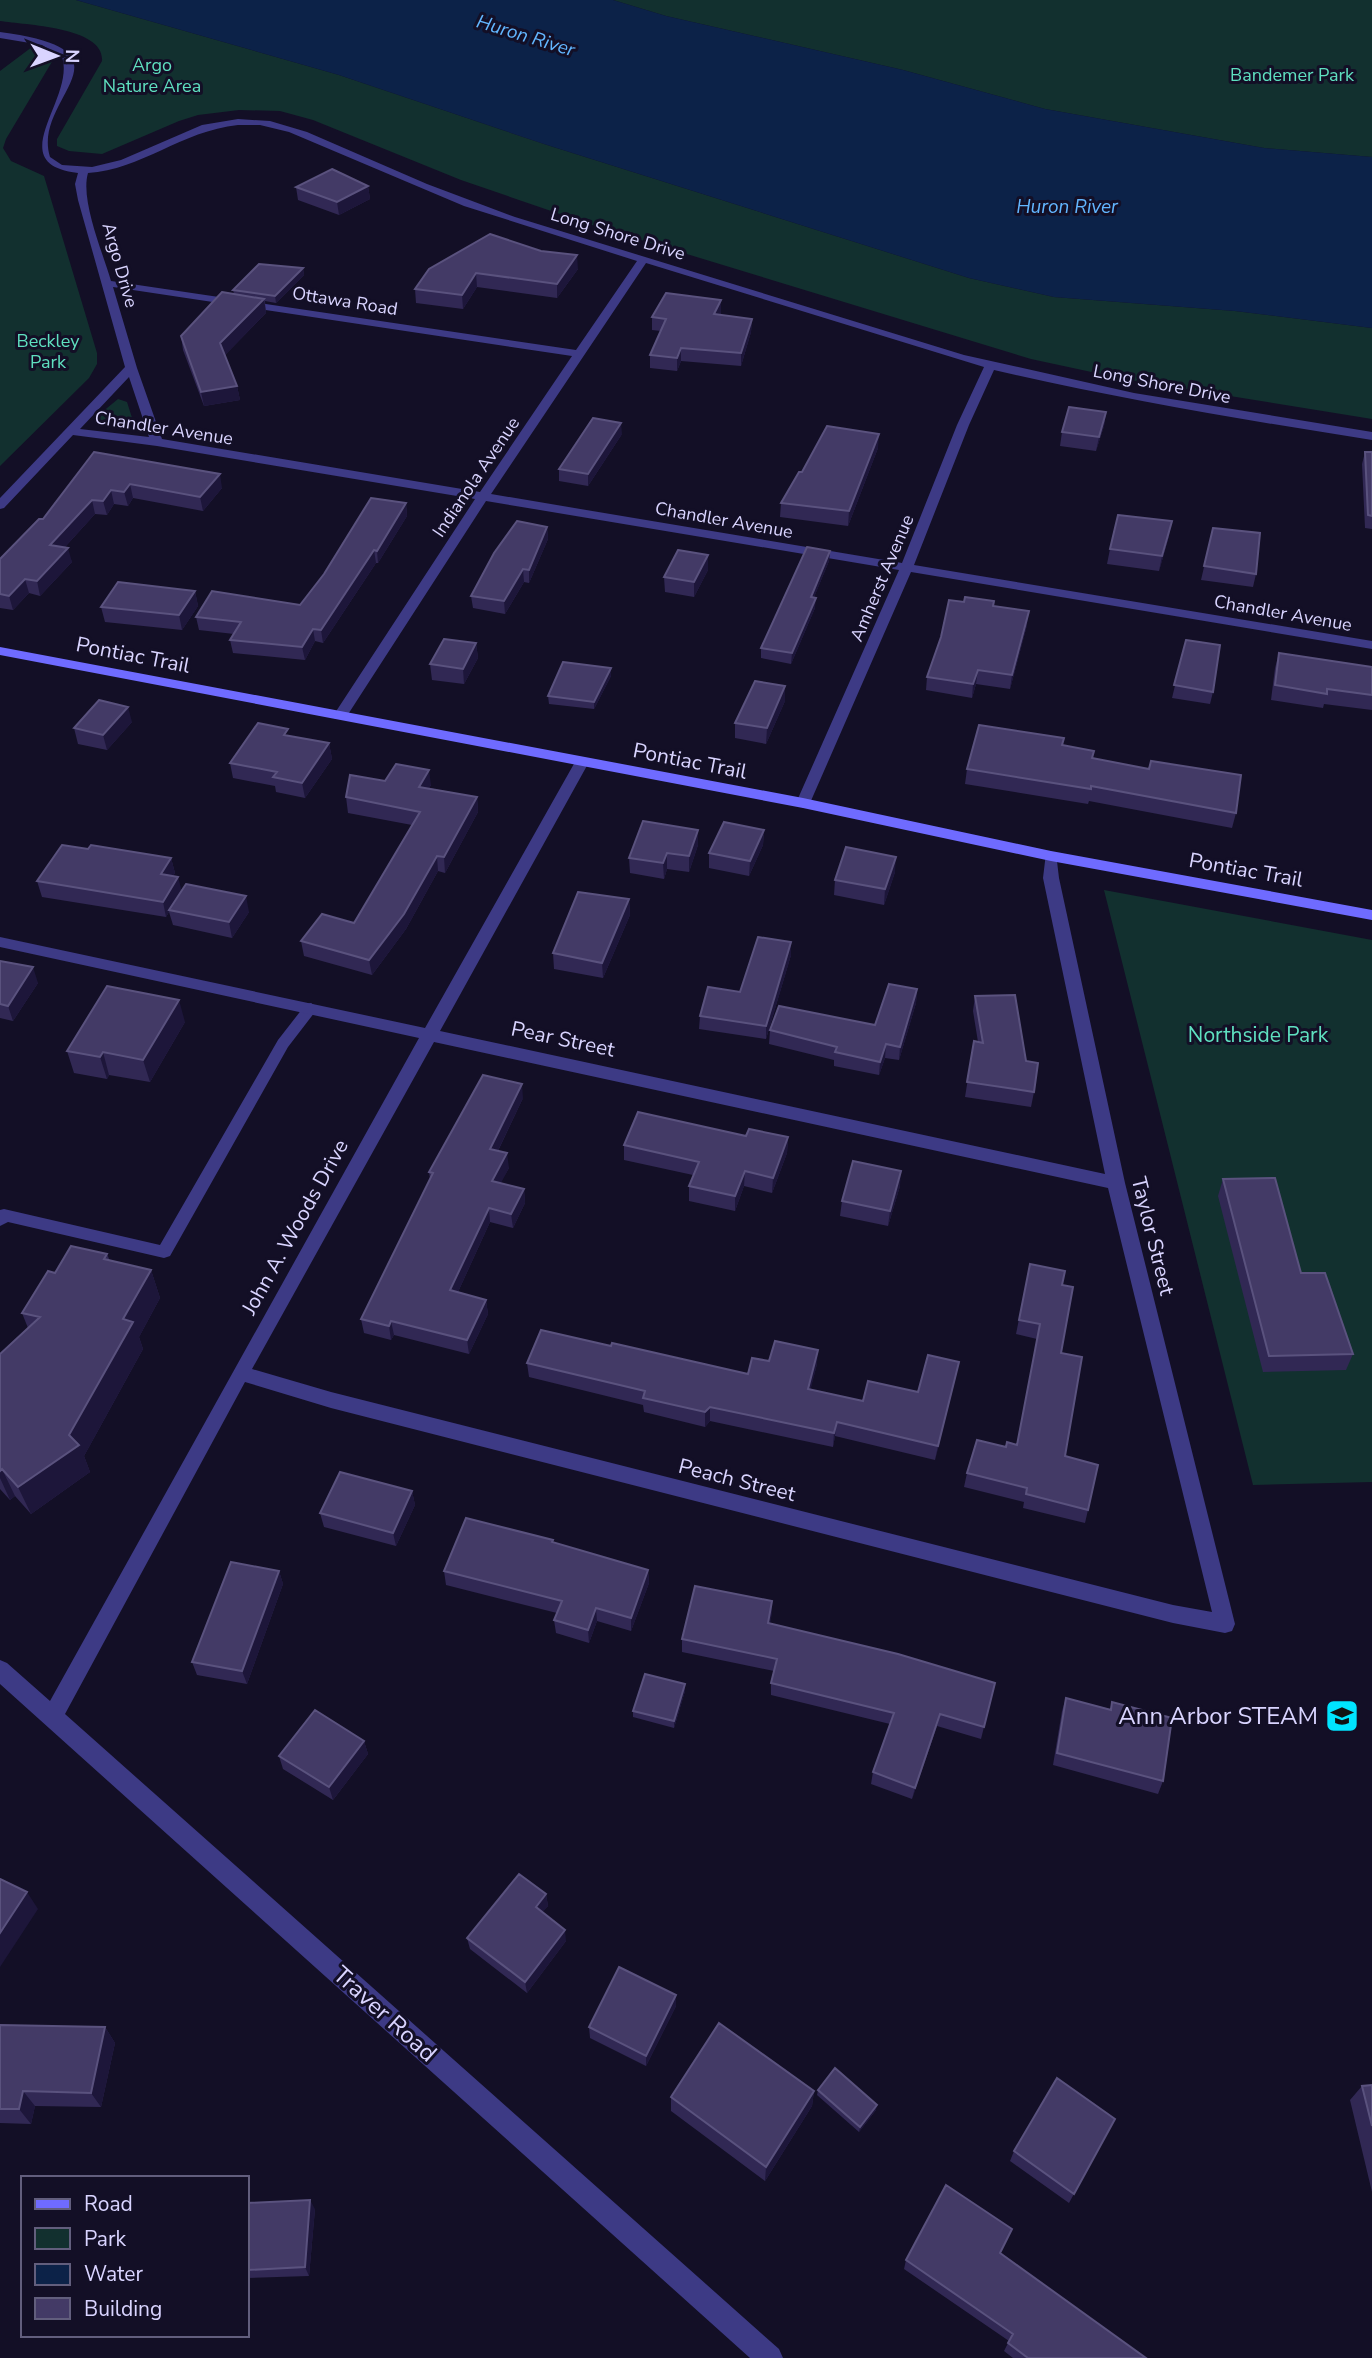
<svg xmlns="http://www.w3.org/2000/svg" width="1372" height="2358" font-family="'Nunito Sans',sans-serif">
<style>
.green{fill:#12302f}
.water{fill:#0c2248}
.lines{fill:none;stroke-linecap:round;stroke-linejoin:round}
.service{fill:#3d3a85;fill-rule:evenodd}
.minor{fill:#3d3a85;fill-rule:evenodd}
.secondary{fill:#6f6bff;fill-rule:evenodd}
.wall{fill:#312854}
.shaded-wall{fill:#1d163a}
.building{fill:#433a66;stroke:#5a527e;stroke-width:2}
.labels{text-anchor:middle;stroke-width:6;stroke-linejoin:round;paint-order:stroke}
.far-park-label{font-size:18px;fill:#5fe0c0;stroke:#130f26}
.far-street-label{font-size:18px;fill:#d9d4ff;stroke:#130f26}
.far-water-label{font-size:19px;font-style:italic;fill:#62b6ff;stroke:#130f26}
.street-label{font-size:21px;fill:#d9d4ff;stroke:#130f26}
.park-label{font-size:21px;fill:#5fe0c0;stroke:#130f26}
.near-poi-label{font-size:24px;fill:#d9d4ff;stroke:#130f26;text-anchor:end}
.near-street-label{font-size:24px;fill:#d9d4ff;stroke:#130f26}
</style>
<rect width="100%" height="100%" fill="#130f26"/>
<path class="green" d="M0,0H76L339,75L544,144L969,278L1054,297L1235,311L1372,328V419L1124,379L1031,359L595,226L461,180L313,120L280,111L239,110L198,115L179,121L102,154L69,151L57,146V139L102,61C105,27 26,25 0,21Z
M613,0H1372V157L1264,148L1045,109L903,70L666,16Z
M32,47L47,51L53,60L6,139L3,148L11,161L44,176L97,353V364L89,378L0,466V71Z
M118,399L127,402L133,421L131,427L122,430L96,424L95,418Z
M1104,890L1372,940V1482L1253,1485Z"/>
<path class="water" d="M76,0H613L666,16L903,70L1045,109L1264,148L1372,157V328L1235,311L1054,297L969,278L544,144L339,75Z"/>
<g class="lines">
<path class="service" d="M311,1003L318,1008L288,1047L170,1256L164,1258L8,1222L0,1226V1210L4,1209L160,1245L278,1040L306,1004Z"/>
<path class="minor" d="M0,32C144,51 31,97 50,157L62,165L92,167L121,160L202,125L238,119L270,121L307,132L427,184L515,217L964,355L1134,393L1372,432V440C1245,420 1119,399 994,370L969,425L914,565L1372,641V649L911,572L810,803L803,808L796,803L899,570L486,501L345,719H335L333,716L475,499L157,446L73,435L4,508L0,509V498L125,367L78,200L75,184L78,173C0,164 76,99 62,57L42,45L0,38ZM238,125H260L289,132L464,206L637,261L576,350L111,281C103,253 80,200 88,173C141,170 181,131 238,125ZM646,263L984,367L957,425L902,563L491,494ZM113,287L572,356L480,492L162,439L137,368ZM129,377L149,437L80,429Z
M582,758L589,762L440,1031L1105,1174L1043,878L1046,853H1056L1059,878L1125,1183L1235,1624L1232,1631L1225,1633L1173,1623L331,1408L245,1382L65,1714L779,2349L783,2358H750L0,1684V1660L7,1663L50,1701L419,1038L0,947V937L425,1028L575,762ZM434,1042L1108,1188L1212,1612L1173,1605L331,1392L252,1369Z"/>
<path class="secondary" d="M0,647L803,798L1051,851L1372,910V920L1051,861L803,808L0,655Z"/>
</g>
<path class="wall" d="M368,186L370,199L339,215L298,200L296,187Z
M303,268L304,275L276,303L265,301L266,313L225,355L237,386L240,400L204,406L183,350L181,336L234,294L233,290Z
M429,269H578L557,298L477,287L463,309L416,303L415,289Z
M721,313L720,315L752,319L751,332L741,366L681,361L677,371L650,368V355L661,331L652,330V317Z
M1106,412L1104,426L1096,451L1060,446L1062,432Z
M622,434L588,486L559,481V469Z
M878,448L848,526L780,517L781,503L802,472Z
M94,452L222,488L203,511L133,498L128,506L114,504L107,515L95,514L65,547L72,562L40,596L29,593L13,610L0,608V559L43,519Z
M1365,452H1372V529L1365,528L1362,464Z
M406,503L407,516L378,563H376L323,643L315,641L305,660L233,653L230,640L234,634L199,630L196,617L300,605Z
M547,527L548,539L529,583L524,582L505,614L473,608L471,596Z
M1213,528L1256,574L1253,587L1201,580Z
M1169,536L1159,571L1107,564L1110,549Z
M830,551L829,561L814,597L815,608L791,664L761,658V648Z
M708,570L694,597L665,592L664,577Z
M195,591L198,606L182,630L105,622L101,607Z
M993,606L1027,625L1010,689L976,684L972,698L926,690L927,677Z
M1186,640L1213,692L1210,704L1172,698Z
M476,643L478,658L464,684L432,680L430,664Z
M1279,653L1372,667V710L1324,704L1323,708L1271,700L1275,668Z
M611,668V676L594,709L549,704L548,696Z
M785,701L766,744L735,738V723Z
M132,722L107,750L78,744L74,728Z
M289,736L329,743L332,759L305,798L276,792L275,786L233,778L230,763Z
M1063,745L1092,758L1236,813L1232,828L1089,801L1088,804L965,784L967,769Z
M385,781L431,785L429,788L477,797L478,812L445,873L438,871L406,929L372,975L304,956L301,941L354,923L412,825L348,813L346,797Z
M698,830V845L689,872L667,869L664,879L630,873L629,858Z
M764,830L763,845L749,876L709,868V853Z
M88,849L171,858L175,873L173,876L181,891L249,912L232,938L173,925L169,912L166,917L42,897L37,881Z
M895,872L884,905L834,895L835,880Z
M629,899L630,915L603,978L554,969L553,953Z
M791,955L766,1039L699,1029L700,1016L740,992Z
M0,961L38,983L13,1021L0,1018Z
M917,989L916,1003L899,1060L885,1058L879,1075L834,1066V1060L769,1044L770,1030L875,1025Z
M975,996L1034,1092L1031,1107L965,1097L974,1041L978,1042L973,1011Z
M185,1022L150,1082L109,1075L107,1079L74,1073L67,1051Z
M523,1098L498,1151L509,1168L500,1183L524,1189L525,1203L513,1228L490,1222L458,1292L486,1300L488,1314L469,1354L394,1335L391,1340L364,1333L361,1319L430,1179L429,1172Z
M746,1136L788,1137L787,1153L772,1193L744,1186L735,1211L689,1201V1186L693,1175L624,1160V1145Z
M1223,1179L1301,1273L1353,1354L1346,1370L1263,1372L1218,1196Z
M900,1186L888,1226L840,1216L842,1201Z
M107,1254L110,1261L151,1270L160,1298L139,1337L143,1349L84,1456L90,1472L31,1514L15,1496L10,1500L0,1489V1354L28,1328L22,1313L55,1273Z
M1030,1264L1062,1285L1061,1353L1065,1456L1088,1510L1085,1523L1023,1508L1024,1502L964,1487L967,1473L1006,1447L1017,1444L1037,1339L1016,1334Z
M611,1346L748,1374L769,1361L817,1364L810,1390L863,1401L918,1392L959,1362L956,1376L935,1460L835,1436L833,1447L710,1421L705,1427L644,1412L643,1405L529,1377L527,1363Z
M412,1491L415,1505L396,1546L324,1527L320,1513Z
M553,1540V1543L648,1570L649,1583L631,1631L597,1621L589,1643L556,1633L554,1620L557,1613L446,1585L444,1571Z
M279,1571L283,1584L247,1684L197,1675L192,1662Z
M772,1601L770,1624L995,1683L981,1739L937,1726L912,1799L871,1784L873,1772L890,1724L771,1695V1683L774,1671L682,1652V1639Z
M685,1691L674,1728L633,1717V1711Z
M1066,1698L1110,1709L1112,1702L1163,1781L1158,1794L1053,1765L1062,1711Z
M364,1741L368,1754L333,1800L283,1769L279,1756Z
M546,1894L548,1906L542,1912L566,1941L527,1993L470,1949L467,1938Z
M676,1995V2006L646,2066L590,2038L589,2027Z
M0,2025L105,2027L115,2043L101,2107L35,2106L31,2124L0,2123Z
M1372,2085V2192L1350,2100L1362,2086Z
M818,2090L876,2110L859,2132L817,2095Z
M814,2091L812,2106L765,2181L671,2111V2097Z
M1115,2119L1069,2203L1010,2161L1014,2151Z
M247,2203L315,2209L309,2276L247,2278Z
M1000,2253L1146,2358H1013L1004,2351L1009,2341L904,2269L906,2260Z"/>
<path class="shaded-wall" d="M368,186L370,199L339,215L337,202Z
M577,255L578,269L557,298V284Z
M303,268L304,275L276,303L275,296Z
M476,273L477,287L463,309L462,295Z
M264,299L266,313L223,357L220,343Z
M721,300V313L714,326V314Z
M752,319L751,332L741,366V353Z
M681,348V361L677,371V358Z
M237,386L240,400L204,406L201,392Z
M1106,412L1104,426L1096,451L1099,437Z
M621,423L622,434L588,486V474Z
M879,434L878,448L848,526L849,511Z
M220,474L222,488L203,511L200,497Z
M130,484L133,498L128,506L124,492Z
M111,490L114,504L107,515L103,501Z
M92,500L95,514L54,559L50,545Z
M406,503L407,516L378,563L377,551Z
M1172,521L1169,536L1159,571L1162,556Z
M547,527L548,539L529,583V570Z
M68,548L72,562L40,596L37,581Z
M374,550L376,563L323,643L321,630Z
M830,551L829,561L810,607L811,597Z
M708,555V570L694,597V582Z
M523,569L524,582L505,614L504,601Z
M25,579L29,593L13,610L9,596Z
M195,591L198,606L182,630L179,615Z
M816,598L815,608L791,664L792,653Z
M1029,611L1027,625L1010,689L1012,675Z
M313,629L315,641L305,660L302,647Z
M476,643L478,658L464,684L463,669Z
M611,668V676L594,709V702Z
M978,670L976,684L972,698L973,684Z
M785,686V701L766,744L767,728Z
M128,707L132,722L107,750L103,735Z
M329,743L332,759L305,798L302,783Z
M429,770L431,785L421,802L419,787Z
M477,797L478,812L445,873L444,857Z
M698,830V845L689,872V856Z
M764,830L763,845L749,876L750,861Z
M667,853V869L664,879L663,863Z
M437,856L438,871L406,929L372,975L369,960Z
M896,857L895,872L884,905L885,889Z
M171,858L175,873L165,889L161,874Z
M178,877L182,892L169,910V912L166,917L163,902Z
M246,896L249,912L232,938L229,922Z
M629,899L630,915L603,978L602,963Z
M791,942V955L766,1039V1026Z
M33,967L38,983L13,1021L8,1006Z
M917,989L916,1003L899,1060L900,1047Z
M179,1000L185,1022L150,1082L143,1060Z
M886,1044L885,1058L879,1075L880,1062Z
M103,1052L109,1075L107,1079L100,1057Z
M522,1084L523,1098L492,1163L490,1149Z
M788,1137L787,1153L772,1193L773,1178Z
M507,1153L509,1168L494,1196L492,1181Z
M745,1171L744,1186L735,1211V1196Z
M901,1171L900,1186L888,1226L890,1211Z
M524,1189L525,1203L513,1228L511,1214Z
M489,1208L490,1222L452,1305L450,1290Z
M151,1270L160,1298L139,1337L143,1349L84,1456L90,1472L31,1514L18,1487L69,1435L123,1319Z
M486,1300L488,1314L469,1354L467,1340Z
M391,1321L394,1335L391,1340L389,1326Z
M818,1350L817,1364L807,1404L808,1389Z
M959,1362L956,1376L935,1460L938,1446Z
M710,1407V1421L705,1427V1412Z
M837,1422L835,1436L833,1447L834,1433Z
M2,1469L15,1496L10,1500L0,1478V1471Z
M412,1491L415,1505L396,1546L393,1533Z
M648,1570L649,1583L631,1631V1618Z
M279,1571L283,1584L247,1684L242,1671Z
M772,1601V1614L767,1636L768,1623Z
M596,1608L597,1621L589,1643L588,1630Z
M685,1684V1691L674,1728V1721Z
M940,1714L937,1726L912,1799L915,1788Z
M364,1741L368,1754L333,1800L329,1787Z
M27,1892L38,1909L0,1967V1933Z
M546,1894L548,1906L537,1919L536,1907Z
M565,1930L566,1941L527,1993L525,1982Z
M676,1995V2006L646,2066V2056Z
M105,2027L115,2043L101,2107L91,2093Z
M23,2091L35,2106L31,2124L19,2109Z
M814,2091L812,2106L765,2181L766,2167Z
M877,2105L876,2110L859,2132L860,2127Z
M310,2200L315,2209L309,2276L305,2267Z"/>
<path class="building" d="M332,169L368,186L337,202L296,187Z
M490,234L541,251L577,255L557,284L476,273L462,295L415,289L429,269Z
M259,264L303,268L275,296L233,290Z
M222,292L264,299L220,343L237,386L201,392L181,336Z
M666,293L721,300L714,314L752,319L741,353L681,348L677,358L650,355L666,319L652,317Z
M1069,407L1106,412L1099,437L1062,432Z
M593,418L621,423L588,474L559,469Z
M827,426L879,434L849,511L781,503L799,472H802Z
M94,452L220,474L200,497L130,484L124,492L111,490L103,501L92,500L50,545L68,548L37,581L25,579L9,596L0,594V559L39,519H43Z
M1365,452H1372V516L1368,515Z
M371,498L406,503L377,551L374,550L321,630L313,629L302,647L230,640L241,622L196,617L212,591L300,605L324,574Z
M1118,515L1172,521L1162,556L1110,549Z
M517,521L547,527L529,570L523,569L504,601L471,596L494,553Z
M1213,528L1260,533L1256,574L1204,566Z
M807,547L830,551L811,597L816,598L792,653L761,648Z
M678,550L708,555L694,582L664,577Z
M118,582L195,591L179,615L101,607Z
M965,597L994,601L993,606L1029,611L1012,675L978,670L973,684L927,677L941,637L949,600L964,602Z
M444,639L476,643L463,669L430,664Z
M1186,640L1220,645L1213,692L1174,685Z
M1279,653L1372,667V695L1327,689V694L1275,685Z
M563,662L611,668L594,702L548,696Z
M755,681L785,686L767,728L735,723Z
M99,700L128,707L103,735L74,728Z
M258,723L288,729L284,735L329,743L302,783L273,777L277,772L230,763Z
M979,725L1064,738L1062,745L1094,751L1092,758L1149,769L1151,761L1241,775L1236,813L1091,786V789L967,769Z
M396,764L429,770L419,787L477,797L444,857L437,856L404,914L369,960L301,941L322,914L354,923L420,812L346,797L350,775L385,781Z
M643,821L698,830L689,856L667,853L663,863L629,858Z
M724,822L764,830L750,861L709,853Z
M62,845L88,849L91,845L171,858L161,874L178,877L163,902L37,881Z
M846,847L896,857L885,889L835,880Z
M186,884L246,896L229,922L169,910Z
M578,892L629,899L602,963L553,953Z
M758,937L791,942L766,1026L700,1016L708,987L740,992Z
M0,961L33,967L8,1006L0,1004Z
M889,984L917,989L900,1047L886,1044L880,1062L835,1052L837,1047L770,1030L779,1006L875,1025Z
M107,986L179,1000L143,1060L103,1052L100,1057L67,1051Z
M1015,995L1026,1061L1038,1063L1034,1092L967,1082L974,1041L983,1043L975,996Z
M483,1075L522,1084L490,1149L507,1153L492,1181L524,1189L511,1214L489,1208L450,1290L486,1300L467,1340L391,1321L389,1326L361,1319L433,1173L429,1172Z
M638,1112L746,1136L749,1129L788,1137L773,1178L745,1171L735,1196L689,1186L699,1162L624,1145Z
M853,1161L901,1171L890,1211L842,1201Z
M1275,1178L1301,1273H1325L1353,1354L1269,1356L1223,1179Z
M71,1246L107,1254L104,1259L151,1270L123,1319L133,1322L69,1435L79,1445L18,1487L2,1469L0,1471V1354L40,1317L22,1313L48,1271L55,1273Z
M1030,1264L1065,1271L1062,1285L1073,1287L1061,1353L1082,1357L1065,1456L1098,1465L1088,1510L1026,1494L1027,1488L967,1473L977,1440L1006,1447L1007,1442L1017,1445L1040,1324L1019,1320Z
M541,1330L611,1346L612,1343L748,1374L752,1358L769,1361L775,1341L818,1350L808,1389L863,1401L868,1381L918,1392L928,1355L959,1362L938,1446L837,1422L834,1433L710,1407L705,1412L643,1398L645,1391L527,1363Z
M340,1472L412,1491L393,1533L320,1513Z
M466,1518L553,1540L552,1542L648,1570L631,1618L596,1608L588,1630L554,1620L562,1601L444,1571Z
M231,1562L279,1571L242,1671L192,1662Z
M695,1586L772,1601L768,1623L898,1654L995,1683L984,1727L940,1714L915,1788L873,1772L894,1713L771,1683L777,1659L682,1639Z
M645,1674L685,1684L674,1721L633,1711Z
M1066,1698L1111,1710L1112,1702L1172,1718L1163,1781L1057,1753Z
M315,1710L364,1741L329,1787L279,1756Z
M519,1874L546,1894L536,1907L565,1930L525,1982L467,1938Z
M0,1879L27,1892L0,1933Z
M619,1967L676,1995L646,2056L589,2027Z
M719,2023L814,2091L766,2167L671,2097Z
M0,2025L105,2027L91,2093L23,2091L19,2109H0Z
M835,2068L877,2105L860,2127L818,2090Z
M1057,2078L1115,2119L1074,2194L1014,2151Z
M1372,2085V2126L1362,2086Z
M946,2185L1012,2229L1000,2253L1146,2358H1028L1008,2343L1013,2334L906,2260Z
M310,2200L305,2267L247,2270V2203Z"/>
<defs>
<symbol id="school-square" viewBox="-11 -11 22 22"><rect x="-9" y="-9" width="18" height="18" rx="4" fill="#00e5ff" stroke="#130f26"/><path d="M0-5L7-2L0 1L-7-2ZM-4 1L0 2.5L4 1V4Q0 6-4 4Z" fill="#111"/></symbol>
</defs>
<g fill-rule="evenodd">
<use href="#school-square" x="1323" y="1697" width="38" height="38"/>
</g>
<g class="labels">
<g class="far-park-label">
<text x="152" y="71">Argo<tspan x="152" dy="21">Nature Area</tspan></text>
<text x="1292" y="81">Bandemer Park</text>
<text x="48" y="347">Beckley<tspan x="48" dy="21">Park</tspan></text>
</g>
<g class="far-street-label">
<text transform="translate(618 234) rotate(17)" y="6">Long Shore Drive</text>
<text transform="translate(120 265) rotate(74)" y="6">Argo Drive</text>
<text transform="translate(345 301) rotate(9)" y="6">Ottawa Road</text>
<text transform="translate(1162 384) rotate(11)" y="6">Long Shore Drive</text>
<text transform="translate(164 428) rotate(9)" y="6">Chandler Avenue</text>
<text transform="translate(476 477) rotate(-56)" y="6">Indianola Avenue</text>
<text transform="translate(724 520) rotate(10)" y="6">Chandler Avenue</text>
<text transform="translate(882 578) rotate(-67)" y="6">Amherst Avenue</text>
<text transform="translate(1283 613) rotate(10)" y="6">Chandler Avenue</text>
</g>
<g class="far-water-label">
<text transform="translate(526 35) rotate(17)" y="7">Huron River</text>
<text x="1067" y="213">Huron River</text>
</g>
<g class="street-label">
<text transform="translate(133 655) rotate(11)" y="7">Pontiac Trail</text>
<text transform="translate(690 761) rotate(11)" y="7">Pontiac Trail</text>
<text transform="translate(1246 870) rotate(10)" y="7">Pontiac Trail</text>
<text transform="translate(563 1039) rotate(12)" y="7">Pear Street</text>
<text transform="translate(295 1227) rotate(-61)" y="7">John A. Woods Drive</text>
<text transform="translate(1153 1236) rotate(76)" y="7">Taylor Street</text>
<text transform="translate(737 1480) rotate(14)" y="7">Peach Street</text>
</g>
<g class="park-label">
<text x="1258" y="1042">Northside Park</text>
</g>
<g class="near-poi-label">
<text x="1318" y="1724">Ann Arbor STEAM</text>
</g>
<g class="near-street-label">
<text transform="translate(385 2014) rotate(42)" y="8">Traver Road</text>
</g>
</g>
<rect x="21" y="2176" width="228" height="161" fill="#130f26" stroke="#625e7d" stroke-width="2"/>
<rect x="35" y="2199" width="35" height="10" fill="#6f6bff" stroke="#625e7d" stroke-width="2"/>
<text x="84" y="2211" font-size="21" fill="#d9d4ff">Road</text>
<rect x="35" y="2228" width="35" height="21" fill="#12302f" stroke="#625e7d" stroke-width="2"/>
<text x="84" y="2246" font-size="21" fill="#d9d4ff">Park</text>
<rect x="35" y="2264" width="35" height="21" fill="#0c2248" stroke="#625e7d" stroke-width="2"/>
<text x="84" y="2281" font-size="21" fill="#d9d4ff">Water</text>
<rect x="35" y="2298" width="35" height="21" fill="#433a66" stroke="#625e7d" stroke-width="2"/>
<text x="84" y="2316" font-size="21" fill="#d9d4ff">Building</text>
<g transform="translate(56 56) rotate(91)" stroke="#130f26" stroke-width="5" paint-order="stroke">
<path d="M0-5L12 26L0 18L-12 26Z" fill="#d9d4ff"/>
<text y="-10" font-size="19" font-weight="bold" text-anchor="middle" fill="#d9d4ff">N</text>
</g>
</svg>
